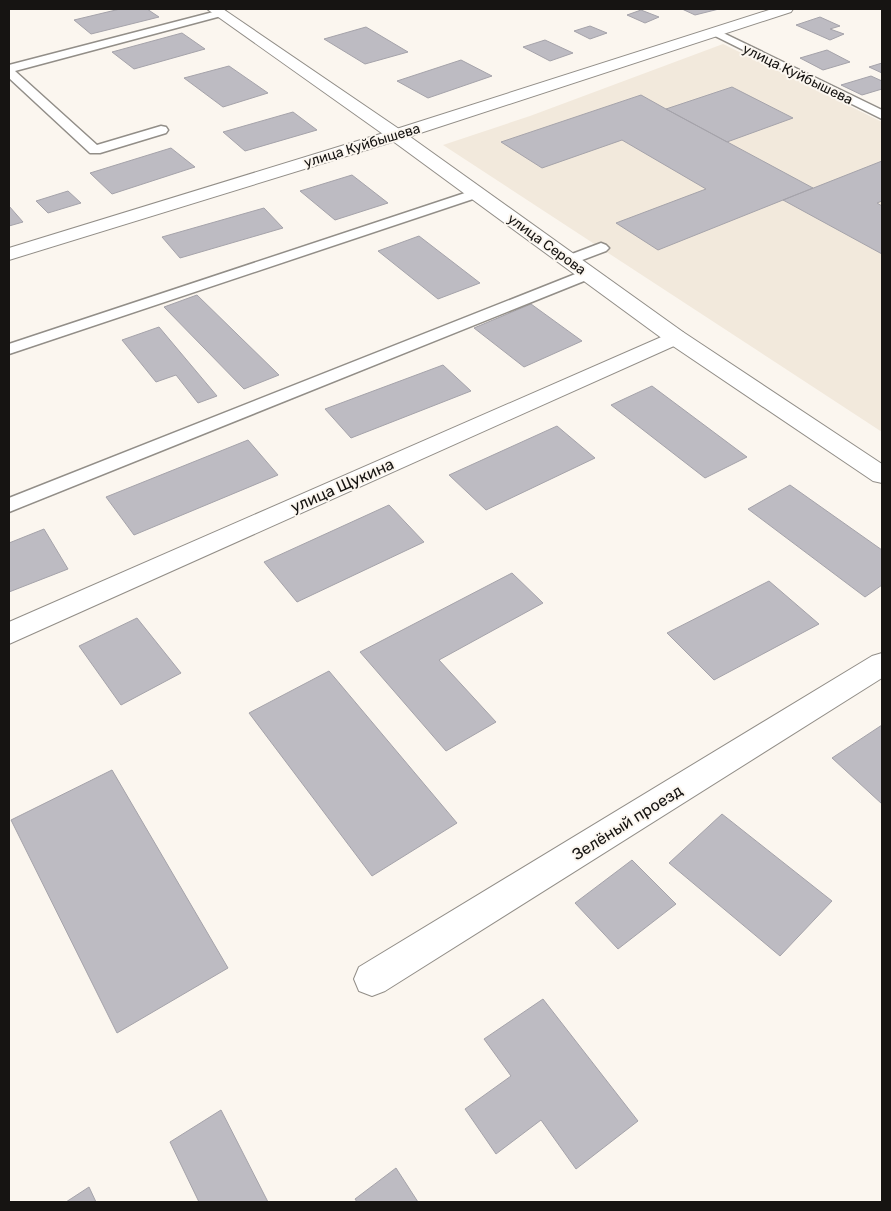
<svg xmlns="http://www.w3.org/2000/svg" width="891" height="1211" font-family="Rubik,sans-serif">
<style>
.built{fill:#f2e9dc}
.building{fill:#bdbbc2;stroke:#a5a3aa}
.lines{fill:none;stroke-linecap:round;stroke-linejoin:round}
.service-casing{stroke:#928e88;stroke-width:3}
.minor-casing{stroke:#928e88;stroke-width:2}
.tertiary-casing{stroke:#928e88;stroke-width:2}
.service{fill:#fff;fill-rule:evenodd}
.minor{fill:#fff;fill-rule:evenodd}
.tertiary{fill:#fff;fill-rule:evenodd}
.labels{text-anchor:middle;stroke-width:4;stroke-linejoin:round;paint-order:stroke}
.far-street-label{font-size:14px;fill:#161412;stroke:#fbf6ef}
.street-label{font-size:16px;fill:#161412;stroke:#fbf6ef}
</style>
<rect width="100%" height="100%" fill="#fbf6ef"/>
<path class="built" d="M723,44L882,122V432L443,145L530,116Z"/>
<path class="building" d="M120,9H147L159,17L91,34L74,20Z
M682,9H719L695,15Z
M641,10L659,17L645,23L627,15Z
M820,17L840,26L830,29L844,34L830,40L796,25Z
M590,26L607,33L590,39L574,31Z
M366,27L408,52L365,64L324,39Z
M182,33L205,49L134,69L112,52Z
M545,40L573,53L550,61L523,47Z
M827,50L850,62L823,70L800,58Z
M461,60L492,76L428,98L397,81Z
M882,63V73L869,67Z
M229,66L268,93L223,107L184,78Z
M871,76L882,81V89L862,95L841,85Z
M732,87L793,118L727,142L666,109Z
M641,95L666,109L813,188L658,250L616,223L706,189L622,140L542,168L501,142Z
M293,112L317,130L245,151L223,132Z
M171,148L195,167L112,194L90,173Z
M882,161V201L877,203L882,206V254L783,200Z
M352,175L388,203L335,220L300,191Z
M68,191L81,203L48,213L36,201Z
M9,206L23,222L9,226Z
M264,208L283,228L180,258L162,237Z
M419,236L480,283L438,299L378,251Z
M197,295L279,375L244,389L164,307Z
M531,304L582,341L524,367L474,328Z
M159,327L217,396L198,403L176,375L156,382L122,340Z
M443,365L471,391L351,438L325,409Z
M652,386L747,457L705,478L611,405Z
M557,426L595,458L486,510L449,475Z
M248,440L278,475L134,535L106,497Z
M790,485L882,550V585L865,597L748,509Z
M389,505L424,542L297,602L264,562Z
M44,529L68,569L9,592V543Z
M512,573L543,603L439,660L496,722L446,751L360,652Z
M769,581L819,624L714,680L667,633Z
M137,618L181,673L121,705L79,646Z
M329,671L457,823L372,876L249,713Z
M882,725V804L832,758Z
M112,770L228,968L117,1033L11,820Z
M722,814L832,901L780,956L669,863Z
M632,860L676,904L618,949L575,903Z
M543,999L638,1121L576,1169L541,1120L496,1154L465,1109L511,1076L484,1039Z
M221,1110L268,1202H199L170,1142Z
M396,1168L418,1202H357L355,1199Z
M89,1187L96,1202H66Z"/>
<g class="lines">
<defs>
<path id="service" d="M221,10L225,11L227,13L225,15L15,71L97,145L161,126L166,127L168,130L166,133L100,153H90L9,78V65Z
M715,29L882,110V119L711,34L709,32L711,30Z
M477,189L482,190L484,193L482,196L9,354V344Z
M601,243L606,245L609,248L606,251L569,265L564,263L561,260L564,257Z
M588,269L594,271L596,274L594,277L9,512V498Z"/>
<path id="minor" d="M772,9H793L791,12L402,139L9,260V248L390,131Z
M675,331L683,332L686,337L683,342L9,644V622Z
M882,653V678L385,991L372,996L359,991L354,979L359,967L872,656Z"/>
<path id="tertiary" d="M207,9H223L402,131L683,332L882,464V483L873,481L667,342L390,139Z"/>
</defs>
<use href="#service" class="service-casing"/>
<use href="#minor" class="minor-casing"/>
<use href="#tertiary" class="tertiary-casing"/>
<use href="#service" class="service"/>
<use href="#minor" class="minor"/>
<use href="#tertiary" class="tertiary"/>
</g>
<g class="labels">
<g class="far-street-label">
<text transform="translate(798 74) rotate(26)" y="5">улица Куйбышева</text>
<text transform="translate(362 145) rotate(-17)" y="5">улица Куйбышева</text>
<text transform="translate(547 244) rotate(36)" y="5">улица Серова</text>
</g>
<g class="street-label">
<text transform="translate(342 485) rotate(-24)" y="6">улица Щукина</text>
<text transform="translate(627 822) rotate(-32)" y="6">Зелёный проезд</text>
</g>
</g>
<rect width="891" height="1211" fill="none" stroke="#161412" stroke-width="20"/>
</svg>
